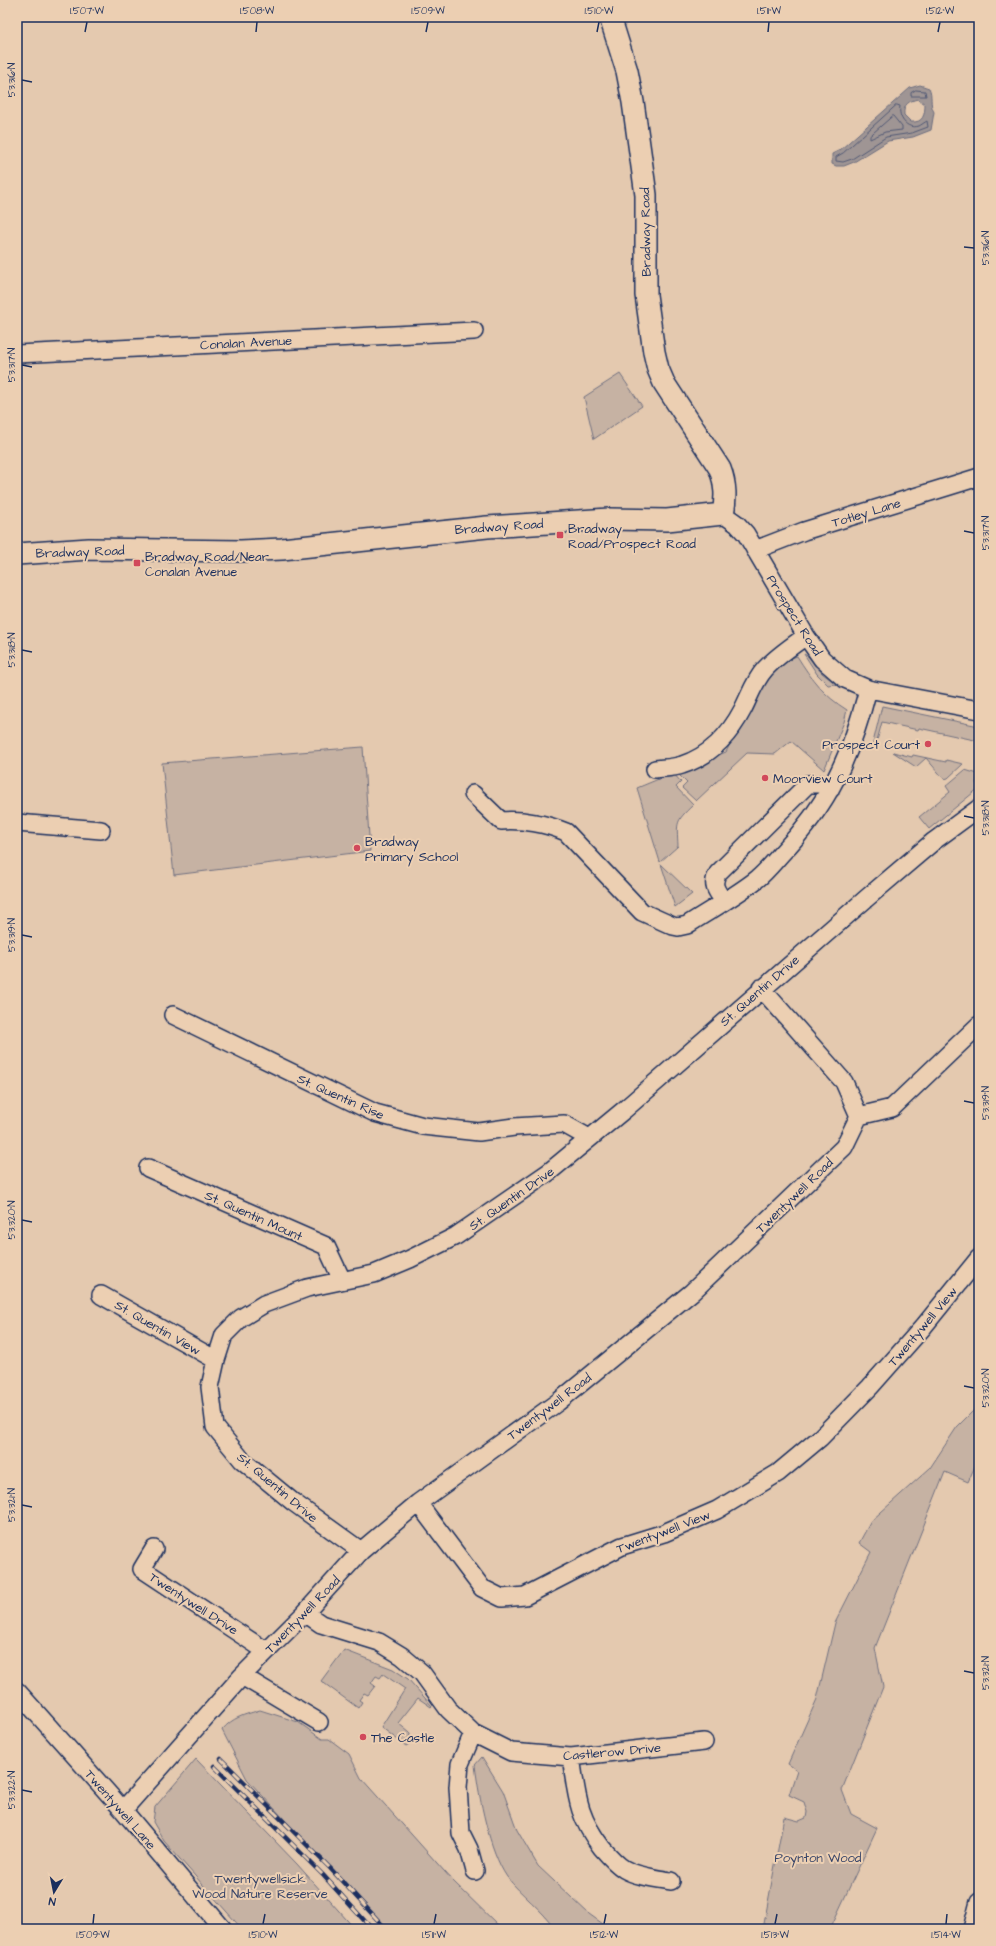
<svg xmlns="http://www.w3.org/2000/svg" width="996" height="1946" font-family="'Architects Daughter',sans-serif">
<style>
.green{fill:#c6b2a3;stroke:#707080}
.water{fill:#9f9594;stroke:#6a6c7e;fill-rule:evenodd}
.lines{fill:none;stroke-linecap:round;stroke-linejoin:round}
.shore{stroke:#505874;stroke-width:1}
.minor-casing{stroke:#1b2f5e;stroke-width:20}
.major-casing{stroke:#1b2f5e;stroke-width:24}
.minor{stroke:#eccfb2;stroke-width:17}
.major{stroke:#eccfb2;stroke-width:21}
.rail-casing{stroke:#1b2f5e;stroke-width:4.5}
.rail{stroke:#eccfb2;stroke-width:3;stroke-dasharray:9;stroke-linecap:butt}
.ticks{fill:none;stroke:#1b2f5e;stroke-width:1.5}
.poi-dot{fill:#d1495b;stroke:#eccfb2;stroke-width:1.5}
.labels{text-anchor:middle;stroke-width:4;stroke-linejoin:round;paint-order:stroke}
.street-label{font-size:13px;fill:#1b2f5e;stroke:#eccfb2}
.poi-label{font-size:13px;fill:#1b2f5e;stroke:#eccfb2;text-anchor:start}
.park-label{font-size:13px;fill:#354368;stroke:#eccfb2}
.neatline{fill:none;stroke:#1b2f5e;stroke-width:1.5}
.ticks-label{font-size:10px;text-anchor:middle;fill:#1b2f5e}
</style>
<rect width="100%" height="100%" fill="#e4c9af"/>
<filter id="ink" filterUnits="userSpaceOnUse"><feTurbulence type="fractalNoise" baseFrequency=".025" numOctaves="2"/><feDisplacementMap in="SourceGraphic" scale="8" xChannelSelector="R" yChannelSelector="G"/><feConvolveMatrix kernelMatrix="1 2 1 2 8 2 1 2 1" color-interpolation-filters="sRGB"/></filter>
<g filter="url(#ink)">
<path class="green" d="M620,374L642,406L594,439L584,397Z
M804,654L809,657L822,673L836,684L828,685L817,674Z
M797,656C812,680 823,695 847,710L844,722L824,770L791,741L775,754L747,753L696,801L682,788L687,783L676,772L726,752C738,728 770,662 797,656Z
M882,706L979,726V741L919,728L918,730L882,722L875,748L872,747Z
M363,747L370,851L174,875L162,763Z
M893,752L912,757L913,755L946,762V760L963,764L948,778L944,779L926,758L916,767Z
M965,770L978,774L976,783L979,788L929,829L919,817L950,792L946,786Z
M673,773L681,782L676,787L693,805C675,822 677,822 678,846L660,862L637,788Z
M661,864L692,894L675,907Z
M979,1405V1457L968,1482L945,1472L875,1648L883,1687L842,1790L851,1814L877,1828L831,1927L834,1929H763L784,1817L799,1821L806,1818L807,1812L804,1802L789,1795L797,1770L788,1764L817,1699L835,1623L871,1552L859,1543L871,1521L930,1468L957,1427Z
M344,1650L393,1669L408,1679L432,1706L431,1707L418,1698L398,1723L410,1733L409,1744L406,1746L381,1727L405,1689L383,1674L380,1678L376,1676L371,1683L375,1686L368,1695L364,1693L359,1700L362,1702L358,1708L321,1681Z
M260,1710L298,1722L322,1739H329L349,1754L361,1778L453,1881L502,1929H386L247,1779L222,1730C233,1717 244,1715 260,1710Z
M482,1757L503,1791L517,1830L538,1866L589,1914L610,1929H555C542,1909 521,1895 507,1877C489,1851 479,1797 475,1765Z
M196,1759L297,1864L355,1929H242L164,1841L153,1822L155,1807Z"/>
<path class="water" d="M920,85L929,88C933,95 929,104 934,112L931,130L913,137L888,141L854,162L844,166H836L832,164V154L840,150L910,88ZM918,99L925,104C925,115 923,123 911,122L904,115C903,104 909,101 918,99Z"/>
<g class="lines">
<path class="shore" d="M916,90L925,91L926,96H911V93Z
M897,105L900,106C898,117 906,130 919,126C921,125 925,122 927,121L928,127L912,133L886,137L852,159L843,162L836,161V157L843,153Z
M893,116L902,127V130L885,132L870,139V136Z"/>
<defs>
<path id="minor" d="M17,354L474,331
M723,514L737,524L746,534L806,636L822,659L845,679L868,689L979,710
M755,550L804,531L979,477
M655,769C663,768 674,768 682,765C710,756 730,734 743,709C750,695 755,680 765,669C777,656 792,646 806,636
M473,794L501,821C522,819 547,824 566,832L642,912L673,926L678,927L687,925C710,910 734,897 756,880C765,873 773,863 781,854C829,804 851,756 868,689
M17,823L101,830
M724,901C716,891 711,884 718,873L808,784H820L830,790
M173,1015L375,1113L423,1126L479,1132L514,1127L564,1124L589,1138
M859,1116L892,1108L979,1025
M148,1168L326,1246L342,1280
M101,1295L216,1360
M418,1503L482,1588L502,1598L525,1596L622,1546L664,1533L717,1510L778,1473L820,1438L870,1387L924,1326L979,1258
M154,1549L142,1569L266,1651
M361,1551L293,1502L242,1460L215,1427L210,1387L216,1360L224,1335L241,1318L264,1304L307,1288L374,1274L410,1259L456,1236L549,1172L624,1110L868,897L934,841L979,808
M305,1613L321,1624L379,1642L402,1656L422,1673L448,1709L473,1733L511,1752L571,1757L704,1742
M242,1676L319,1722
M17,1691L123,1810L223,1929
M473,1733L460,1764L458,1787L461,1833L469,1849L475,1871
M571,1757C577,1796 577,1816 602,1848C608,1855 616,1864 624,1869C638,1877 656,1878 671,1881
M123,1810L242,1676L305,1613L361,1551L418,1503L558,1402L692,1292L844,1147L859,1116L844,1082L761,988
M972,1929L979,1902"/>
<path id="major" d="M17,554L89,549L241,551L282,549L487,527L609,519L667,520L723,514C726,498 726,485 720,469L664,383L658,369L654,352L646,295V195L633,102L627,71L610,17"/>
</defs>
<use href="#minor" class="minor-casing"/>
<use href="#major" class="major-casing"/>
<use href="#minor" class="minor"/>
<use href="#major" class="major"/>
<defs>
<path id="rail" d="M221,1759L330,1868L386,1929
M214,1766L323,1875L372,1929"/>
</defs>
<use href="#rail" class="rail-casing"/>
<use href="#rail" class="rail"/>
</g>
</g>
<path class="ticks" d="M85,32L87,22M256,32L257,22M426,32L428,22M597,32L599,22M768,32L769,22M938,32L940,22M22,80L32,82M964,247L974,248M22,365L32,367M964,531L974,533M22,650L32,652M964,816L974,818M22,935L32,937M964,1101L974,1103M22,1220L32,1222M964,1386L974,1388M22,1505L32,1507M964,1671L974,1673M22,1790L32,1792M93,1924L94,1914M263,1924L265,1914M434,1924L436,1914M604,1924L606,1914M775,1924L777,1914M946,1924L947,1914"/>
<g class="poi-dot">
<rect x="556" y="531" width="8" height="8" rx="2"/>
<rect x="133" y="559" width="8" height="8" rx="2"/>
<circle cx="928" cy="744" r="4"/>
<circle cx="765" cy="778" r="4"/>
<circle cx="357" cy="848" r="4"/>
<circle cx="363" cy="1737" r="4"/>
</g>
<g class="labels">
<g class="street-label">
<text transform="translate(645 232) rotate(-91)" y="5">Bradway Road</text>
<text transform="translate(246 342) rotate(-3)" y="5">Conalan Avenue</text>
<text transform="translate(866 512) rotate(-17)" y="5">Totley Lane</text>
<text transform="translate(499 526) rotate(-4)" y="5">Bradway Road</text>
<text transform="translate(80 551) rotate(-2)" y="5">Bradway Road</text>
<text transform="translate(795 615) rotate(58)" y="5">Prospect Road</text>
<text transform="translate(759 990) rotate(-41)" y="5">St. Quentin Drive</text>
<text transform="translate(341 1096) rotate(24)" y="5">St. Quentin Rise</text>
<text transform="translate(794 1195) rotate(-44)" y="5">Twentywell Road</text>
<text transform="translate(511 1198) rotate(-35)" y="5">St. Quentin Drive</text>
<text transform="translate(254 1215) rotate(24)" y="5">St. Quentin Mount</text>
<text transform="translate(922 1326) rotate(-50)" y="5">Twentywell View</text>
<text transform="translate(158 1327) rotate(30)" y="5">St. Quentin View</text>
<text transform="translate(549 1406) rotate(-37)" y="5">Twentywell Road</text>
<text transform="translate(278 1487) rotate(40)" y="5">St. Quentin Drive</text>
<text transform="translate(663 1531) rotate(-21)" y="5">Twentywell View</text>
<text transform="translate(194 1603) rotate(33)" y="5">Twentywell Drive</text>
<text transform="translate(302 1614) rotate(-46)" y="5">Twentywell Road</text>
<text transform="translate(612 1751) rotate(-5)" y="5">Castlerow Drive</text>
<text transform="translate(121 1809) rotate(49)" y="5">Twentywell Lane</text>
</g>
<g class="poi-label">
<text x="568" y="533">Bradway<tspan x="568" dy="15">Road/Prospect Road</tspan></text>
<text x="145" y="561">Bradway Road/Near<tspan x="145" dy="15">Conalan Avenue</tspan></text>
<text x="920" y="749" text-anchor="end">Prospect Court</text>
<text x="773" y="783">Moorview Court</text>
<text x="365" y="846">Bradway<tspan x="365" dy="15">Primary School</tspan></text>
<text x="371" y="1742">The Castle</text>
</g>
<g class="park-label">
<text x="818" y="1862">Poynton Wood</text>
<text x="260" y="1883">Twentywellsick<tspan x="260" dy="15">Wood Nature Reserve</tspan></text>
</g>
</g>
<rect width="996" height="1946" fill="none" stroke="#eccfb2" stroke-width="44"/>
<g transform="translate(54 1892) rotate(190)" stroke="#eccfb2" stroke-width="3" paint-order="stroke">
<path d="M0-3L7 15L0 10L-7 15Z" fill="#1b2f5e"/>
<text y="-6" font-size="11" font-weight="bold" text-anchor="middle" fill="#1b2f5e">N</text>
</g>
<rect x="22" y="22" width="952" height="1902" class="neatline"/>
<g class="ticks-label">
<text x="87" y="14">1.507°W</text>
<text x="257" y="14">1.508°W</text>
<text x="428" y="14">1.509°W</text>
<text x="599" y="14">1.510°W</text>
<text x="769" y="14">1.511°W</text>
<text x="940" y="14">1.512°W</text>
<text transform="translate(11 80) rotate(-90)" y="4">53.316°N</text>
<text transform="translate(985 248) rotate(-90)" y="4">53.316°N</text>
<text transform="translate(11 365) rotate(-90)" y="4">53.317°N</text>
<text transform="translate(985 533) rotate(-90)" y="4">53.317°N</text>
<text transform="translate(11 650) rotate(-90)" y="4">53.318°N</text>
<text transform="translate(985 818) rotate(-90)" y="4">53.318°N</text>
<text transform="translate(11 935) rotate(-90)" y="4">53.319°N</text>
<text transform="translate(985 1103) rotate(-90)" y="4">53.319°N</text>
<text transform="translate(11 1220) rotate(-90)" y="4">53.320°N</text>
<text transform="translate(985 1388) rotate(-90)" y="4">53.320°N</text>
<text transform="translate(11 1505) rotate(-90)" y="4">53.321°N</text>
<text transform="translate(985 1673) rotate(-90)" y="4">53.321°N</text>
<text transform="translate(11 1790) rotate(-90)" y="4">53.322°N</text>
<text x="93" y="1938">1.509°W</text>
<text x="263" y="1938">1.510°W</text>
<text x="434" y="1938">1.511°W</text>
<text x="604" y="1938">1.512°W</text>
<text x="775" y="1938">1.513°W</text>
<text x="946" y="1938">1.514°W</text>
</g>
</svg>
